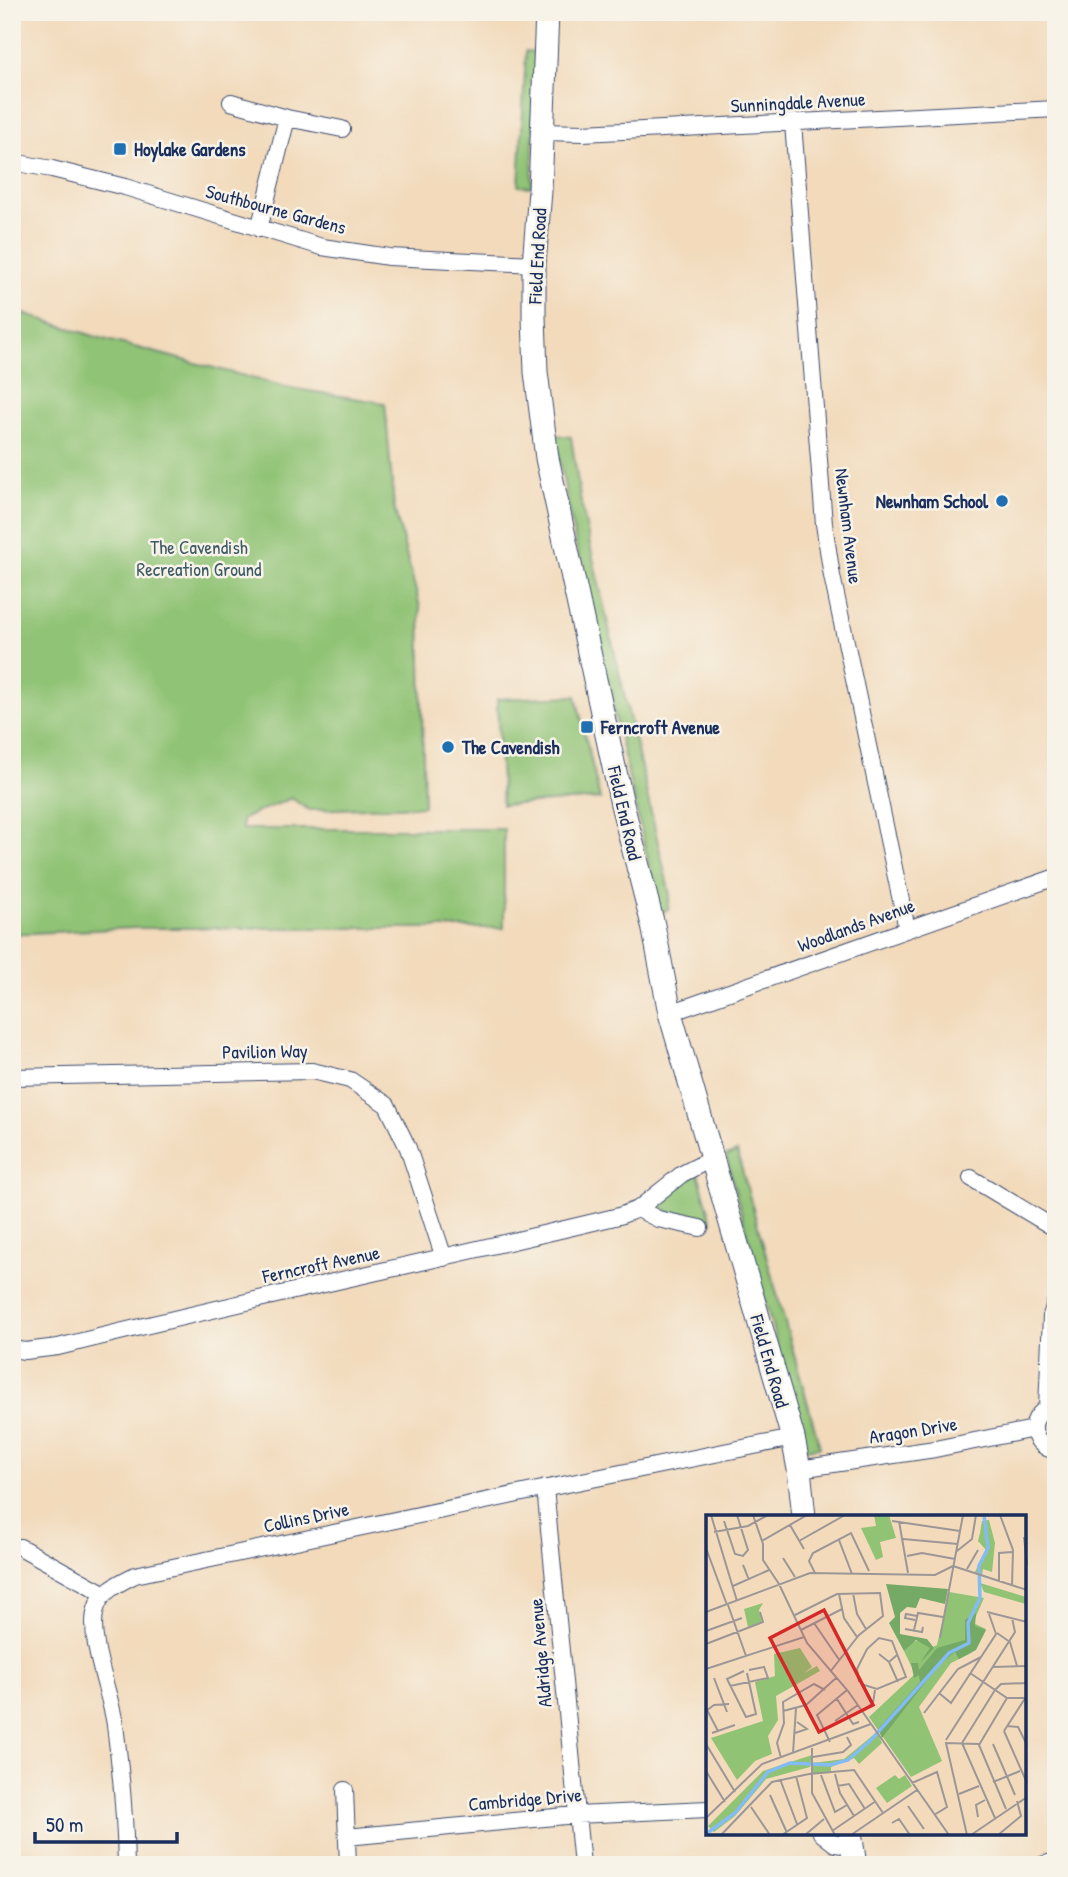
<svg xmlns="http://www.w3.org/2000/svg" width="1068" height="1877" font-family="'Patrick Hand',sans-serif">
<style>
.green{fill:#90c374;stroke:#567969;stroke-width:2}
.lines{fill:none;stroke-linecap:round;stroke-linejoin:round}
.street-casing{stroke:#3b496c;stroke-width:18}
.secondary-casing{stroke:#3b496c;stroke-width:25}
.street{stroke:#fff;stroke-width:16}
.secondary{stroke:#fff;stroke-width:23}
.poi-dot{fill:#1f6fb2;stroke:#f7f3e8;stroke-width:2.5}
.labels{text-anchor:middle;stroke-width:5;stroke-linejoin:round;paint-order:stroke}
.street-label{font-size:19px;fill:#1b2f5e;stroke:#f7f3e8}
.poi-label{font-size:19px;font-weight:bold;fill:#1b2f5e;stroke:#f7f3e8;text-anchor:start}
.park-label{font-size:19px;fill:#3e5b65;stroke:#f7f3e8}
.inset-river{fill:none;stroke:#83bcf4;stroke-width:3.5}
.inset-road{fill:none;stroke:#9c9696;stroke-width:2}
.view{fill:#d62828;fill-opacity:0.15;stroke:#d62828;stroke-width:3.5}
.inset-edge{fill:none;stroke:#1b2f5e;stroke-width:3.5}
</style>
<rect width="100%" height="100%" fill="#f7f3e8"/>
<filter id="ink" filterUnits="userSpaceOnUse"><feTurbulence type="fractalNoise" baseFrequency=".0143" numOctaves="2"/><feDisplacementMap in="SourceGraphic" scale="14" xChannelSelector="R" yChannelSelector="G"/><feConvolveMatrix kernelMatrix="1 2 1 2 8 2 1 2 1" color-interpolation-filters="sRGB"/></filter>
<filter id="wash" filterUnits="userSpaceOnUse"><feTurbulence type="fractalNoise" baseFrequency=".00686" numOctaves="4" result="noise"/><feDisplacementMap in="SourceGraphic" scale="28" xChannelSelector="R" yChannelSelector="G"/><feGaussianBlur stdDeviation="1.57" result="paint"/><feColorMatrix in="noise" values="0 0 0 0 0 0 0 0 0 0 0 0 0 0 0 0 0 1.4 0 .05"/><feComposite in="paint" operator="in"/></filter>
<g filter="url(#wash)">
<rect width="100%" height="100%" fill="#f2dabb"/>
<path class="green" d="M526,51L536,52L532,187L519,186Z
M12,310L100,338L290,388L385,403L394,507L420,607L424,806L309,810L291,798C275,806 257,810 242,820V829H504V928H135L12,934Z
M555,435L571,437L580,497L590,545L670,895L668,909L660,914L574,536Z
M576,696L600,799L502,805L497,699Z
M737,1152L820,1447L805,1449L726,1156Z
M698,1173L712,1222C695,1222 667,1219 660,1202L669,1190Z"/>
</g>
<g filter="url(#ink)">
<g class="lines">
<defs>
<path id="street" d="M231,102L287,118L342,129
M793,123L824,524L832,576L907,929
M542,132L583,133L1056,109
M12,162L52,169L125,187L322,247L389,257L534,264
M259,229L287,118
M670,1013L1056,877
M12,1077L312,1071L350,1080L387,1105L408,1148L444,1258
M971,1178L1056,1229
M638,1209L658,1219L700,1228
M12,1349L25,1351L58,1347C245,1300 433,1261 619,1216L638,1209L682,1174L711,1159
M1056,1406C1026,1411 1027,1445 1056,1451
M1047,1408L1051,1316L1056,1300
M799,1469L935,1449L1034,1429
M545,1488L582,1865
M20,1547L105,1594
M345,1790L348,1865
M821,1833L835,1844L852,1846
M347,1837L576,1815L708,1809
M126,1865C125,1818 121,1771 115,1725C111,1694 87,1638 96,1609C101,1591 119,1583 135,1575L523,1493L793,1438
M1042,1865L1056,1861"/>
<path id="secondary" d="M547,12L540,191L534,264V317L536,372L547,458L622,804L653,925L670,1013L793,1438L799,1469L804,1517
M850,1833L855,1865"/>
</defs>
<use href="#street" class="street-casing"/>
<use href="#secondary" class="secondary-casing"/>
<use href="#street" class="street"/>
<use href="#secondary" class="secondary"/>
</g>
</g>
<g class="poi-dot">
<rect x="113" y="142" width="14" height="14" rx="3.5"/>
<circle cx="1002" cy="501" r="7"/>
<rect x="580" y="720" width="14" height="14" rx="3.5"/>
<circle cx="448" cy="747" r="7"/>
</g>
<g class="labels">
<g class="street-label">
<text transform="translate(798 102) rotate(-3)" y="7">Sunningdale Avenue</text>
<text transform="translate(276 209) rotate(15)" y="7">Southbourne Gardens</text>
<text transform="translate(537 256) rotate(-87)" y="7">Field End Road</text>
<text transform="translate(849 526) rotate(83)" y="7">Newnham Avenue</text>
<text transform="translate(625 813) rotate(77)" y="7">Field End Road</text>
<text transform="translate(856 925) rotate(-20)" y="7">Woodlands Avenue</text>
<text transform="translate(265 1051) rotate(-1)" y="7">Pavilion Way</text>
<text transform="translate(321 1264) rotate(-12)" y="7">Ferncroft Avenue</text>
<text transform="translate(770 1361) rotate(74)" y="7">Field End Road</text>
<text transform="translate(913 1430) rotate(-9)" y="7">Aragon Drive</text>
<text transform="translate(306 1517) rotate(-12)" y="7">Collins Drive</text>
<text transform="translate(540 1653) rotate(-95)" y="7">Aldridge Avenue</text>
<text transform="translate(525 1799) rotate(-5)" y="7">Cambridge Drive</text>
</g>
<g class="poi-label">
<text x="134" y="156">Hoylake Gardens</text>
<text x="988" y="508" text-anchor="end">Newnham School</text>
<text x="601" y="734">Ferncroft Avenue</text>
<text x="462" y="754">The Cavendish</text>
</g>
<g class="park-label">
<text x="199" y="554">The Cavendish<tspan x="199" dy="22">Recreation Ground</tspan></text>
</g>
</g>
<g transform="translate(706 1515)">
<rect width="320" height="320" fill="#f2dabb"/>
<path d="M168,0H183L190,23L174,27L177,42L170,45L155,13L170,11ZM283,5L289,28L286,57L277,54L276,60L269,57L280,35L272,26L274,18L276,6ZM274,68L320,82V89L278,77ZM243,77L278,83L267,108L280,114L265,138L245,148L213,192L236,246L205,262L163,202L209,159L198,136L203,128L214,125L225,133L231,130ZM57,88L53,95L56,107L42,112L38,94ZM94,133L106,152L98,158L111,151L114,156L70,181L72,205L62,221L66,239L49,246L31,265L5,223L57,206L49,167L69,161L68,139ZM171,217L176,228L153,249L148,243L125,252V258L107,259V248L138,244ZM106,240L104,252L60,264L29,301L8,317L2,311L57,256ZM189,260L193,264L199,260L206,271L181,288L170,273Z" fill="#90c374"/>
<path d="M180,69L242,74L239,89L214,83L210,93L201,92L194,98V119L221,124L228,133L214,148L224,133L210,125L198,136L183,108L189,102ZM270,98L269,111L280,115L270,135L253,144L249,137L233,150L176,223L172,214L214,167L213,160L208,163L205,148H212L213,155L231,133L259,125V105Z" fill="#74a966"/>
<path class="inset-river" d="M0,319L29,298L62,257L84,248L124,250L142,245L165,225L243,138L263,128L262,108L274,83L273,51L282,33L278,0"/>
<path class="inset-road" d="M5,0L31,86M47,0L57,29V45L73,69L101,128L142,176L243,320M294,0L307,35L306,71M18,6L29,39L37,41L42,35L31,0M186,6L254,16M193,6L202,58M84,10L98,34M8,17L42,11L62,0M318,22L321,50M197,24L252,29M133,25L146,59M56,26L101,0M93,26L139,0M0,33L21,90M251,36L266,24L270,0M201,41L216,38L249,44M77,43L89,62M247,51L321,75M261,54L272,35M40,57L37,50L43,65M109,58L103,46L107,38L145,18L163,56M293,67V38L306,37M27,71L63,55M147,78L151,99L160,114M133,79L138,103L151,122M22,90L40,141M0,97L104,58L229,60L247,51M281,97L321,107M89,100L131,79L174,78L177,101L153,120L124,157M209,105L199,103L200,99L211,101M108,108L134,146M199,114L216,117L217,112M95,115L136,94M208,115L212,98L237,102M0,116L36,103M291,118L304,127L311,151M234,123L257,0M0,129L57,107L54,97M173,139L183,147L191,140M183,147L192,167M287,152L321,151M0,154L98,122M38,156L21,164L40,202L50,199L41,158M264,158L301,183H319M8,163L21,197M153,167L151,154L161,134L173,123L186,126L200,162L171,174L155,169M24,171L62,163L58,152L43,155M289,175L295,169L321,168M233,178L245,188L290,119L283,99M131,184L147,209L153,207M0,193L12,216M0,196L8,190L23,189M77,196L100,190L130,163M156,196L167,188L169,175M218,198L252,154L275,142M129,206L152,190M301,211L312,212L321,230M298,216L321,268M298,216L320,182M6,218L29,210M89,218L101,214L91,207M240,225L309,117L306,103M124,227L111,200L141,175M0,229L29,277M287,229L309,280M106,233V278L129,320M87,238L90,193M107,242L137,237L145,230L141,222M75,243L71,228L78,208L77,187L108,169L119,175M0,256L19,287M129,259L134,278L148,301M115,260L129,297L141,290M74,264L91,309M287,267L314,256M206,268L231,257L241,292L228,300M131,271L143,269L159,294M253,279L273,271M64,280L82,320M202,291L218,314M45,292L64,320M300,294L273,230L301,183M272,302L270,290L279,285M0,303L56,249L165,209M289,303L256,228L289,175M186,308L193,304L204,320M126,316L170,286M15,320L66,267L103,259L148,255L177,298M76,320L101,303L90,261M99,320L118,304M145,320L211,275M261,320L240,228L273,229M265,320L321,282M292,320L315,301L311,286"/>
<path class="view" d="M118,95L167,190L113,217L64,123Z"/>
<rect width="320" height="320" class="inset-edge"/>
</g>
<rect width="1068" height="1877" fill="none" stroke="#f7f3e8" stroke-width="42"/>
<path d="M35 1832v10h142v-10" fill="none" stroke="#1b2f5e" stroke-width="3.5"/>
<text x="46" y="1832" font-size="21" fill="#1b2f5e" stroke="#f7f3e8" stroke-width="5" paint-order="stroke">50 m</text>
</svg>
